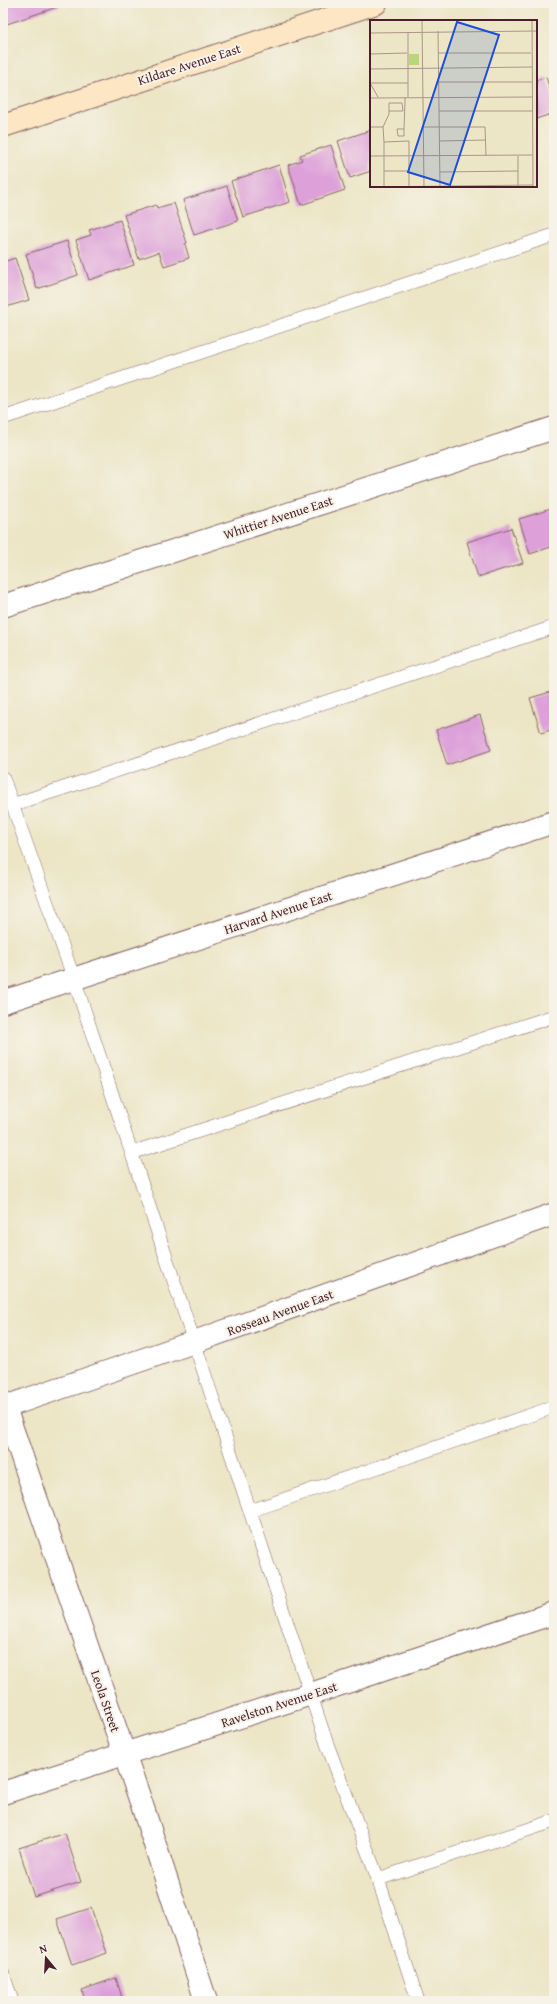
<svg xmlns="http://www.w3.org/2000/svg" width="557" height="2004" font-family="'Gentium Book Plus',serif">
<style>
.building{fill:#dda0d9}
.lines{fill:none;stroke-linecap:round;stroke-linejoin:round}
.lane-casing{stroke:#836461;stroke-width:14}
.street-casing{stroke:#836461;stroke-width:24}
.secondary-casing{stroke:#836461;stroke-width:24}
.lane{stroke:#fff;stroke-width:13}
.street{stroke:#fff;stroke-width:22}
.secondary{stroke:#fce6c4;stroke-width:22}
.labels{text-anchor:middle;stroke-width:4;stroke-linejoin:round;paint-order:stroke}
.street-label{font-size:13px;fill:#4a1f2b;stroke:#f7f3e8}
.inset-road{fill:none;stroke:#ab9688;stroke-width:1}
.view{fill:#1d4ed8;fill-opacity:0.15;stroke:#1d4ed8;stroke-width:2}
.inset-edge{fill:none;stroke:#4a1f2b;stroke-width:2}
</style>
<rect width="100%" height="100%" fill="#f7f3e8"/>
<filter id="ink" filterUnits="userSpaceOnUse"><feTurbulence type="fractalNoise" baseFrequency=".025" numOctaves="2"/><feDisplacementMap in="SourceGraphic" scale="8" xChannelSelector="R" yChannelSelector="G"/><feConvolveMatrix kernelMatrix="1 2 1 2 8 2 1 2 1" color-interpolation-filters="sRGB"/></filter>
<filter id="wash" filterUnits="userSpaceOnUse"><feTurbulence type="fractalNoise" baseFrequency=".012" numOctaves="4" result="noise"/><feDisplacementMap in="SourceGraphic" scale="16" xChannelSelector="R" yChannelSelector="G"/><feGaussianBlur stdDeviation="0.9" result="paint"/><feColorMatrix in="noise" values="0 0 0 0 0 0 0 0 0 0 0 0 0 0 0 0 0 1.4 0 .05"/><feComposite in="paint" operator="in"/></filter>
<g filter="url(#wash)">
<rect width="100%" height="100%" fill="#ece5c6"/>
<g id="blocks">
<path class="building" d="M3,3H59L60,6L7,24L3,13Z
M546,77L554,102V113L536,119V80Z
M371,130V171L350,178L338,141Z
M331,145L345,190L301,205L288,165L302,160L300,155Z
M279,165L290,202L243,217L231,181Z
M227,186L238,221L194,235L183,200Z
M174,203L187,243L185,244L189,258L164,266L159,252L139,259L124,215L156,205L157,208Z
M120,220L134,265L89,280L76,240L91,235L89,230Z
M67,241L78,275L37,289L26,254Z
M15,258L29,300L3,308V262Z
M554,508V546L530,554L519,519Z
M511,528L523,563L478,577L467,542Z
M554,691V729L541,733L530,698Z
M480,715L491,750L447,765L436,730Z
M65,1833L81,1882L34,1897L19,1848Z
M91,1908L107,1953L72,1965L57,1919Z
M116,1978L123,2001H85L82,1990Z"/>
</g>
</g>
<g filter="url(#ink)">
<use href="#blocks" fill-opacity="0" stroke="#836461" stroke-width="1"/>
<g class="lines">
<defs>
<path id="lane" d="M3,418L554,235
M3,778L74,979L327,1744L378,1879L418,2001
M12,805L554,627
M131,1153L554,1016
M250,1511L554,1407
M378,1879L554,1821
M3,1974L12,2001"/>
<path id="street" d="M3,606L554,428
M3,1002L554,822
M3,1402L142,1805L206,2001
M5,1407L194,1342L554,1214
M3,1793L311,1694L554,1613"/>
<path id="secondary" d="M3,126L376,3"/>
</defs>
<use href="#lane" class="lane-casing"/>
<use href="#street" class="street-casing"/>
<use href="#secondary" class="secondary-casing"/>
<use href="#lane" class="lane"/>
<use href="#street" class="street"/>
<use href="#secondary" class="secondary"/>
</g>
</g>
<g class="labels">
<g class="street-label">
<text transform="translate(189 64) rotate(-18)" y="5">Kildare Avenue East</text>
<text transform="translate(278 517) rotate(-18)" y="5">Whittier Avenue East</text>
<text transform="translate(278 912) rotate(-18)" y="5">Harvard Avenue East</text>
<text transform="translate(280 1312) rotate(-20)" y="5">Rosseau Avenue East</text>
<text transform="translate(106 1701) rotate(71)" y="5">Leola Street</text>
<text transform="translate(279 1704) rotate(-18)" y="5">Ravelston Avenue East</text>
</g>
</g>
<g transform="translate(370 20)">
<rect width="167" height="167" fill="#ece5c6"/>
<path d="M39,34H49V45H39Z" fill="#bad57a"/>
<path class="inset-road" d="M52,0L54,167M162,0L163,167M68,11L70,166M38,12V77M0,13L167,11M68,33H161M0,34L37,33M0,49L162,47M68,62H162M0,63H38M0,63L8,77M0,78L162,77M69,91H162M0,107H13L14,122M13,107L19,94V83H32L33,91H19M53,107H115L116,136M34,109H27L28,116H34V109L35,81V77M69,121L116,120M0,136L162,135M148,136V166M14,151H39M70,152L148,151M14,166V122L39,121V166M0,167L163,165"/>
<path class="view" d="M87,2L129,15L80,165L38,152Z"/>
<rect width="167" height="167" class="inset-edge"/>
</g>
<rect width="557" height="2004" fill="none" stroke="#f7f3e8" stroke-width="16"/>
<g transform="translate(46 1958) rotate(342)" stroke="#f7f3e8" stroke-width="3" paint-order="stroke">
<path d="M0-3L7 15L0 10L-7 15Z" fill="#4a1f2b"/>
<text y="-6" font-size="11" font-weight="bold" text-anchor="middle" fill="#4a1f2b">N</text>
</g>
</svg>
